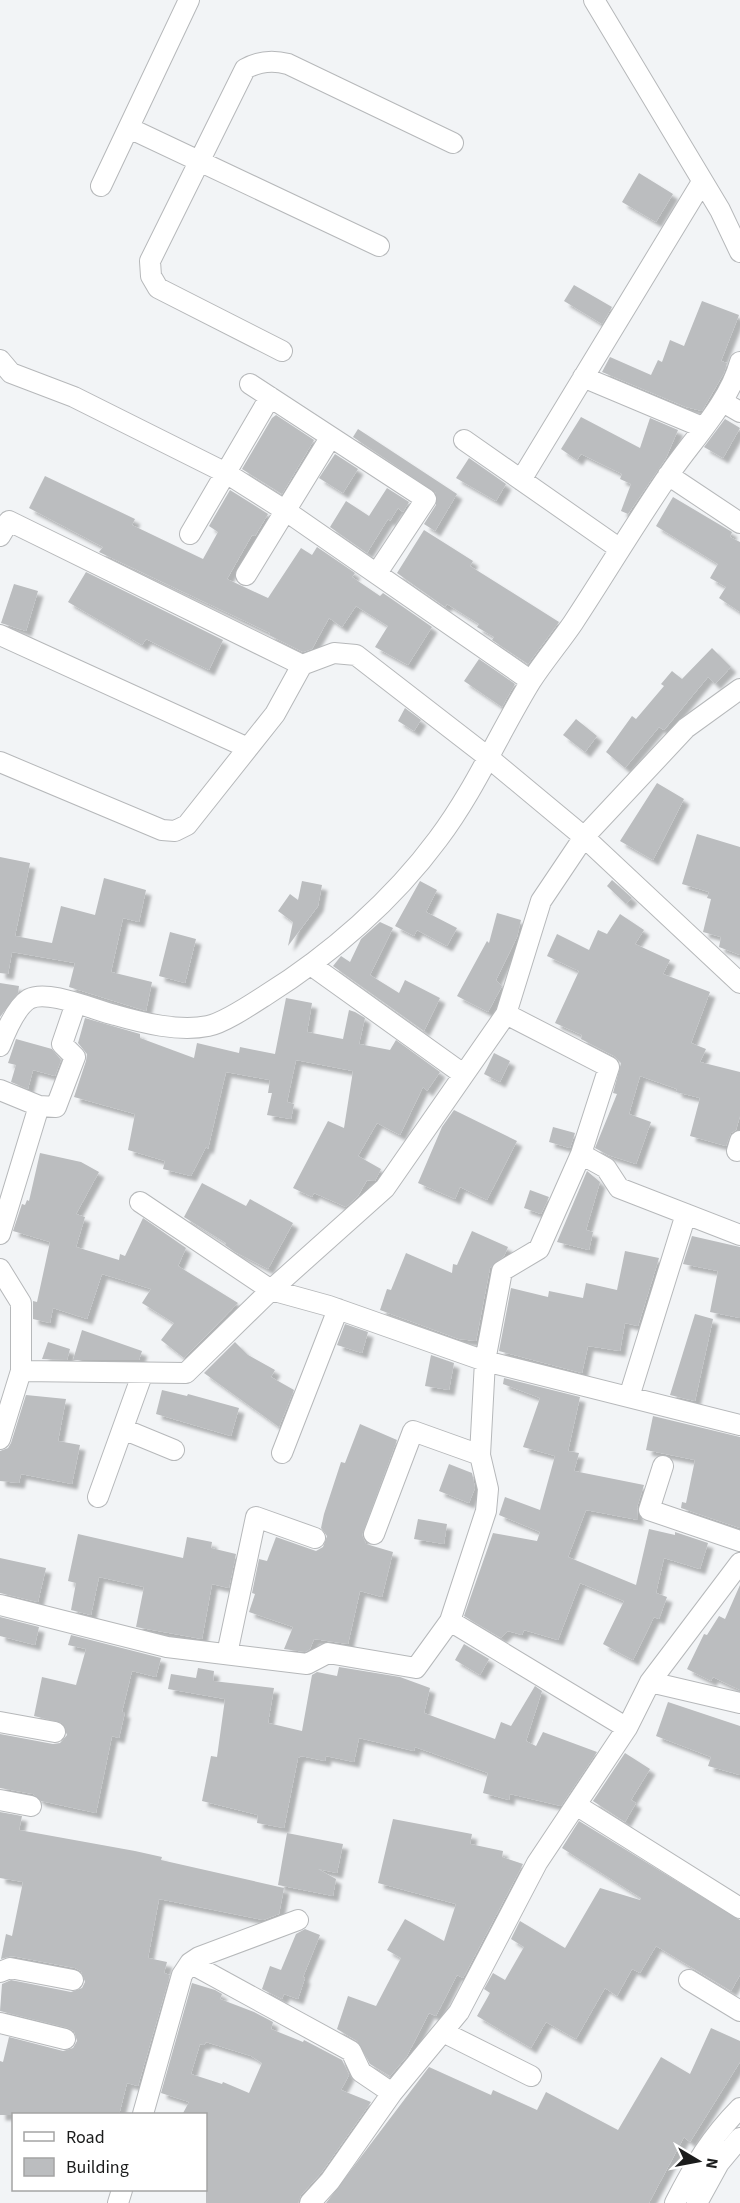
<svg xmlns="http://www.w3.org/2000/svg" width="740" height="2203" font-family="'Source Sans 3',sans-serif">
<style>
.building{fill:#bbbdbf;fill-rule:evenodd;filter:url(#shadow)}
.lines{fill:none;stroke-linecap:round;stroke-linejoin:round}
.minor-casing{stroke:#b6b8ba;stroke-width:22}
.minor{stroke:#fff;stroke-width:20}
</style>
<defs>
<filter id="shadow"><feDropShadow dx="5.5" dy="5.5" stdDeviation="1.5" flood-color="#0004"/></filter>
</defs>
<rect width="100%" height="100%" fill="#f2f4f6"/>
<path class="building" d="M639,173L673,194L656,222L622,202Z
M574,285L612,307L602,324L564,301Z
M702,301L739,315L721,361L727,363L724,373L702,411L686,407L602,372L610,357L651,375L658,360L662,362L670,340L684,346Z
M276,415L314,440L282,494L242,469L272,418Z
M581,417L640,448L650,418L678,430L666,458L628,514L621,511L631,484L620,479L622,474L581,454L577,460L561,449Z
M725,419L740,428L723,458L704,447Z
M358,429L457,494L435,531L424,524L436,505V493L353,437Z
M335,454L358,469L343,493L319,478Z
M469,458L506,484L496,501L456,478Z
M45,476L135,519L132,525L203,559L218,532L209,526L230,490L268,514L255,536L252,535L227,579L268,598L301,548L312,555L317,547L355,573L352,577L380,596L383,593L432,627L408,665L375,647L388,626L356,606L342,627L329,618L312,649L303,652L269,635L270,633L99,552L103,547L29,508Z
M387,488L409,502L403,512L398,508L390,521L388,519L367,553L330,527L346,501L369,516Z
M673,497L732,532L730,537L740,542V612L719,598L726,587L710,578L718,564L656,526Z
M424,530L473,561L470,566L559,622L528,664L492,640L494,637L477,627L479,624L447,604L445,607L397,573Z
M86,572L223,640L209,670L146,639L142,645L68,602Z
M14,584L38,591L26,631L1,623Z
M712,648L731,667L715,684L708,677L664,730L659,727L625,768L606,752L632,716L636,719L664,686L661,684L672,671L682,679Z
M479,659L515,684L502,707L464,681Z
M405,708L421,720L414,731L398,721Z
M576,719L597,736L585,752L563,735Z
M657,783L684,799L653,860L620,841Z
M697,834L740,847V955L719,947L721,937L703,932L711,899L707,898L709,892L682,884Z
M0,857L30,863L15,936L52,943L61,906L95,915L104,878L146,890L139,922L123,918L111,972L152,982L146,1011L69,987L75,963L12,952L8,974L0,973Z
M612,880L632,898L626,904L607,886Z
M302,881L322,885L318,906L288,946L293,922L278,911L290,894L298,900Z
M420,881L437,890L426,912L457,928L447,946L417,930L414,936L395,926Z
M497,913L521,920L517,937L496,980L502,986L488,1012L457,996L487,941L489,943Z
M620,914L644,930L635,944L670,960L663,974L710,992L691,1043L706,1049L700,1062L740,1072V1116L736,1130L731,1133L726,1146L690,1136L700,1098L676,1092L677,1089L640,1076L629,1114L651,1122L636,1164L608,1155L595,1148L617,1094L613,1093L621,1063L614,1056L581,1039L582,1035L555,1023L579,971L547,956L557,934L589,950L598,930L607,934Z
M380,922L393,928L370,975L399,993L405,980L440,998L424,1031L333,966L341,956L350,962L361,939Z
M170,932L196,939L185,983L159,976Z
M0,983L19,986L18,993L0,1017Z
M286,998L312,1003L307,1032L343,1039L349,1010L355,1012L365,1018L359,1044L390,1050L396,1040L440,1072L427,1091L423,1087L400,1135L377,1123L358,1156L381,1169L375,1181L367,1180L358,1196L346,1207L314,1193L312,1197L293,1188L328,1121L344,1128L353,1071L296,1060L287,1102L294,1104L291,1119L267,1115L272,1093H268L270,1080L226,1072L208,1149L206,1147L191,1176L163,1169L165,1161L128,1150L135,1114L74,1097L86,1061L87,1054L78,1043L85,1018L140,1034V1038L194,1058L197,1043L239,1053L240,1047L275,1054Z
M16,1039L52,1049L61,1060L55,1076L33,1070L28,1089L11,1082L16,1065L8,1063Z
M494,1053L510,1061L500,1082L484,1074Z
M454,1110L517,1141L487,1200L460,1187L455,1199L418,1183L442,1127Z
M553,1127L575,1133L570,1148L549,1142Z
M40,1153L81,1162L99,1172L76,1214L85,1217L76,1247L119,1260L120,1254L125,1256L143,1218L186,1248L178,1266L238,1303L184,1358L161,1340L174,1323L142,1303L151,1289L102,1274L87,1319L53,1308L50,1323L33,1319V1301L37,1302L50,1242L13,1231L22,1204L25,1205L27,1200L29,1201Z
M587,1171L600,1182L586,1230L593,1232L589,1250L557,1242Z
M202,1183L246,1206L250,1199L293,1223L268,1269L235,1252L225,1245L226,1243L184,1217Z
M530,1190L549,1197L541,1214L524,1208Z
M472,1231L508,1247L504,1256L490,1268L476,1341L459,1339L380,1310L387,1289L391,1290L406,1253L452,1273L453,1264L457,1265Z
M692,1236L740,1247V1318L710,1312L718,1271L683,1264Z
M625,1251L659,1258L638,1326L625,1323L620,1351L588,1346L582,1373L499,1351L511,1288L548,1297L549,1291L583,1298L586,1283L617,1290Z
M695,1314L713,1319L695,1401L670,1395Z
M345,1324L368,1332L362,1353L337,1345Z
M82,1330L142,1351L139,1360H73Z
M48,1342L70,1349L67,1360L42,1359Z
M235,1342L248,1355L275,1370L271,1377L294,1390L279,1427L204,1373Z
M431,1355L454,1363L449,1390L425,1386Z
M504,1378L580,1397L568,1451L579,1453L574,1471L644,1485L637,1507L638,1520L586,1510L568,1557L636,1585L649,1529L675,1535V1532L708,1543L700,1569L664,1558L656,1593L667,1597L659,1619L654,1617L633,1660L603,1644L624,1601L580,1583L558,1640L524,1630L522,1635L508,1631L501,1638L464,1616L493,1533L537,1541L540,1532L499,1515L505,1497L540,1510L555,1456L523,1447L540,1398L503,1384Z
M162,1390L187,1396L188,1394L239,1408L231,1436L156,1414Z
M26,1395L66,1399L58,1441L80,1445L72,1484L21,1474L19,1483L0,1481V1451L8,1448L11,1443Z
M653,1416L740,1437V1528L681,1508L682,1502L686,1503L695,1460L646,1450Z
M360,1424L397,1440L362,1535L366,1544L393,1552L382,1597L360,1591L348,1644L314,1639L310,1649L305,1652L284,1649L293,1627L249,1612L255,1594L252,1593L259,1559L267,1561L276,1537L316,1551L323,1547L327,1536L321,1528L324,1514L341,1462L345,1463Z
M449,1464L472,1473L475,1488L469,1503L439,1491Z
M418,1519L447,1524L444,1544L414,1539Z
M78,1534L183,1558L187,1537L212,1542L211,1548L236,1554L229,1588L212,1584L202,1639L136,1627L144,1587L99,1577L91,1615L71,1610L76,1583L68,1581Z
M0,1558L46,1568L38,1602L0,1593Z
M740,1585V1690L713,1677L711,1681L687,1669L704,1634L707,1635L719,1616L725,1619Z
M0,1617L39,1627L35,1645L0,1636Z
M71,1635L161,1658L156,1677L132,1671L122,1712H125L119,1738L112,1736L96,1813L41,1801L33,1794L0,1788V1734L53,1744L60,1743L67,1735L62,1723L34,1716L42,1677L76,1685L86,1649L68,1645Z
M464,1644L489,1659L480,1675L455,1660Z
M339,1667L400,1677L430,1688L424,1713L495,1739L501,1722L511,1726L535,1686L542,1691L526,1741L536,1746L543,1732L597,1752L561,1806L510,1794L509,1800L483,1793L488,1773L415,1747L414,1751L359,1738L354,1762L326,1756L325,1761L301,1756L298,1758L284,1828L257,1823L258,1815L202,1801L211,1756L217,1757L225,1699L168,1689L171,1674L196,1678L198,1668L214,1671L213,1681L274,1688L268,1723L302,1731L312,1675L317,1672L337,1676Z
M668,1702L740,1726V1775L708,1766L711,1757L656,1736Z
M625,1753L650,1769L631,1800L636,1803L625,1822L593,1801Z
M0,1812L22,1816L19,1830L135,1851L162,1857L161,1860L284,1888L279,1914L263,1920L159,1899L148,1958L167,1962L164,1973L170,1975L138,2086L127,2083L119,2115H0V2061L3,2062L9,2037L63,2051L73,2048L77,2041L74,2031L68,2028L0,2011L2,1984L11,1980L71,1992L82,1988L85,1982L81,1971L75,1968L12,1956L1,1959L6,1934L12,1936L23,1882L0,1878Z
M393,1819L472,1834L470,1844L503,1851L502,1857L523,1864L463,1978L457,1975L436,2016L429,2013L407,2056L390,2076L370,2064L357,2041L337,2029L348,1996L376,2006L401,1958L387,1950L405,1919L444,1941L456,1904L378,1883Z
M579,1821L740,1920V1975L731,1991L656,1946L640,1973L632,1969L617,1996L605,1988L576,2039L546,2022L531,2048L477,2016L490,1993L484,1989L493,1973L505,1980L524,1947L511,1939L520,1921L565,1948L600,1888L640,1900L641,1898L562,1848Z
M287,1833L343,1844L337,1873L318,1869L336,1879L333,1896L278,1885Z
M305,1929L320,1935L303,1977L305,1978L298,1999L284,1994L282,1999L262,1989L270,1966L281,1970L296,1934Z
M192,1983L215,1990L222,1994L220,1999L254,2012L273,2022L271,2029L303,2042L304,2040L342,2060L349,2075L341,2090L371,2102L321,2173L301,2195L298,2203H206V2115H182L189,2102L161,2093ZM206,2042L251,2056L262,2063L249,2093L223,2082L222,2084L191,2074L200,2044L204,2045Z
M711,2028L740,2041V2062L690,2142L684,2137L649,2203H326L429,2067L491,2095L493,2090L537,2110L546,2092L618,2130L661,2057L690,2074Z"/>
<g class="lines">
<defs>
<path id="minor" d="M594,0L720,210L740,252
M129,128L379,246
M101,186L189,0
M282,351L158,288L151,276L150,261L245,69C259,61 273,60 288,64L453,143
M0,360L11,373L74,397L226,473L286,511L531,681
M583,377L702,427
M250,384L426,499L377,573
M723,402L740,412
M464,440L620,549
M668,475L740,523
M521,480L702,182
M190,534L270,397
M0,536L9,521L302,665
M246,575L330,438
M0,635L248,748
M0,762L162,830L175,831L187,825L275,714L302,665L334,653L356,655L489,758L584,837L740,983
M311,965L463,1074
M0,1046C5,1033 16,1007 29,999C48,989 94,1010 115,1015C143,1023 179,1032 208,1026C224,1023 252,1004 266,995C330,955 393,900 438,839C475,790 499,733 531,681C544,661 560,642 573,623C606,573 636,522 670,473C694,438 729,403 740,362
M0,1090L39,1106
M737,1151L740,1141
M581,1154L606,1168L619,1188L740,1235
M140,1202L271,1290L329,1306L485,1361L740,1425
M0,1234L39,1106L56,1107L75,1057L62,1044L76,1003
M0,1269L21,1303V1371L0,1439
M21,1371L186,1373L271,1290L385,1188L506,1014L541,901L584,837L686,728L740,689
M629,1397L686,1214
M123,1429L174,1450
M282,1453L338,1309
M663,1466L649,1510L740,1541
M98,1497L142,1375
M374,1534L413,1431L480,1455
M0,1605L167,1647L307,1664L328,1653L416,1668L450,1621L627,1728
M450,1621L486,1511L488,1489L480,1455L485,1361L502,1271L539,1249L581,1154L609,1067L506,1014
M227,1654L256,1517L315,1538
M650,1682L740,1703
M0,1722L55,1732
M0,1800L31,1806
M576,1805L740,1908
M190,1963L351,2051L361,2072L392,2093
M0,1972L10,1968L73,1980
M689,1980L740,2011
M0,2023L65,2039
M443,2032L531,2076
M143,2114L182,1975L190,1963L199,1957L298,1920
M118,2203L122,2190
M310,2203L330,2181L392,2093L459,2012L537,1863L627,1728L650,1682L740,1563
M675,2203C693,2167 712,2136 740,2108
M697,2203L719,2163L740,2138"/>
</defs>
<use href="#minor" class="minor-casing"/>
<use href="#minor" class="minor"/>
</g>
<rect x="12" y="2113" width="195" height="78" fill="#ffffff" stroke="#a4a4a4" stroke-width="1.5"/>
<rect x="24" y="2132" width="30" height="9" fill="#ffffff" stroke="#a4a4a4" stroke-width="1.5"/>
<text x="66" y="2143" font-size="18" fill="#1b1c1c">Road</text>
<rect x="24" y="2158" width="30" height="18" fill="#bbbdbf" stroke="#a4a4a4" stroke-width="1.5"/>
<text x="66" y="2173" font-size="18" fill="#1b1c1c">Building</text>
<g transform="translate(698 2161) rotate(100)" stroke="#ffffff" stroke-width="4.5" paint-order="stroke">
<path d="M0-4.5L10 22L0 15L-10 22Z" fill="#1b1c1c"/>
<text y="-9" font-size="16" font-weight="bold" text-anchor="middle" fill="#1b1c1c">N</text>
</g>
</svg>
